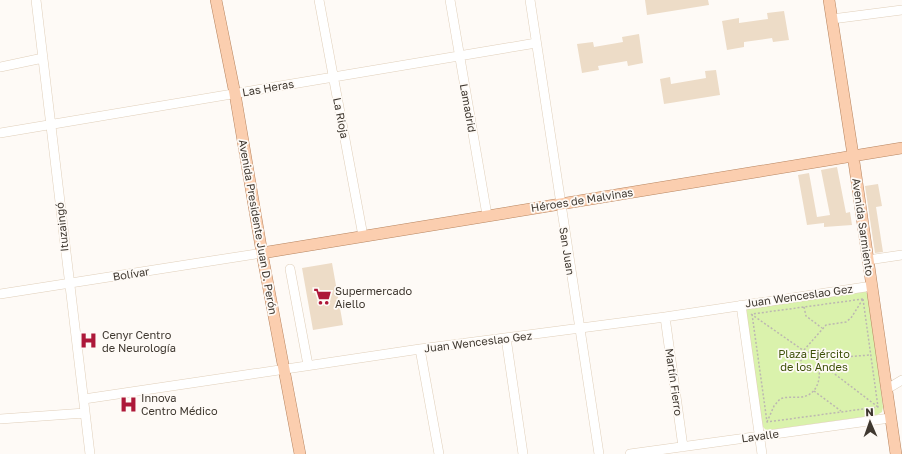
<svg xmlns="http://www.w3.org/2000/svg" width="902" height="454" font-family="'Golos Text',sans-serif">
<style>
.green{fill:#daf2ac}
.building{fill:#eddcc7}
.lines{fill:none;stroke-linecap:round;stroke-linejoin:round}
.minor-casing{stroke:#e0cfba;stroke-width:10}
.major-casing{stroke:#b78560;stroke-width:12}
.path{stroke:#bcb7b1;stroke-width:1.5;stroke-dasharray:2 2;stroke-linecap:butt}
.minor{stroke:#fff;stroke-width:9}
.major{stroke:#fbceaf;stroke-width:11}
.labels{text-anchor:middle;stroke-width:3.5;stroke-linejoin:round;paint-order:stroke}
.street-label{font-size:11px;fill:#3f3830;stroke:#fefaf6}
.poi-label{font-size:11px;fill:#3f3830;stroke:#fefaf6;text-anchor:start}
.park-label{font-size:11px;fill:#3f510a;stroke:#fefaf6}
</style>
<rect width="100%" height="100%" fill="#fefaf6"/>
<path class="green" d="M865,291L869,296L883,407L882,412L877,415L770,430H766L762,426L745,311L747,308Z"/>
<path class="building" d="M645,0H708L709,5L647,15Z
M784,11L789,40L773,42L772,38L744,42V47L727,50L722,21L739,18V23L768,19L767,13Z
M639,34L643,63L628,66L627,61L598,66L599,70L582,73L577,44L593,42L594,47L623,42L622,37Z
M716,70L720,95L664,104L660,79L670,77L671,84L706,78L705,71Z
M837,167L846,213L850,212L852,225L824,227V223L807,225L798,175L809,173L817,217L830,215L821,170Z
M878,184L882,206L876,207L883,252L875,253L865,186Z
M332,263L343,325L313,330L302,268Z"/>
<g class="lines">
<defs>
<path id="minor" d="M36,0L90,454
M319,0L363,236
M450,0L487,215
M530,0L599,454
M832,19L902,10
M0,67L43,58
M0,133L536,43
M868,260L902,255
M290,269L308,365
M0,294L262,253
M741,305L762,454
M665,317L683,447
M506,338L523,454
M420,349L439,454
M887,389L902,380
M84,399L420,349L665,317L872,286
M0,419L85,413
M630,454L890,418"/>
<path id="major" d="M216,0L235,94L262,253L300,454
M829,0L853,155L896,454
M262,253L902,148"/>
</defs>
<use href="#minor" class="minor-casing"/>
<use href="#major" class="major-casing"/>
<path class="path" d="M863,299L878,407L767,422L752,314Z
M804,307L806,316L822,328
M751,314L807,353
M804,350L826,325L846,322L851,318L863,299
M801 361a9 9 0 1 1 18 0a9 9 0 1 1-18 0Z
M819,359L870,355
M819,362L878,407
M814,391L841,411
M767,422L774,406L780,399C787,396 795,398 802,397C817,395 822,378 818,365"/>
<use href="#minor" class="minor"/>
<use href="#major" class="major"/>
</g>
<defs>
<symbol id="supermarket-bare" viewBox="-9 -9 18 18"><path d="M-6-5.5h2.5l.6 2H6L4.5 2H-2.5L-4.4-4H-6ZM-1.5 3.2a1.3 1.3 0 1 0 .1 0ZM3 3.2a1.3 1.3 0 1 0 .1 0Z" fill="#ad1839" stroke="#fefaf6" stroke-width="2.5" paint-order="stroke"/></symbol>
<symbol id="hospital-bare" viewBox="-9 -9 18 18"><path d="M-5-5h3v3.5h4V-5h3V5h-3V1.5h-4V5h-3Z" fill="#ad1839" stroke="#fefaf6" stroke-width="2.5" paint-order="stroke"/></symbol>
</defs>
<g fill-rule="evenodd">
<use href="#supermarket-bare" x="310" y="284" width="25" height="25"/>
<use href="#hospital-bare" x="76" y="328" width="25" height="25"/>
<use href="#hospital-bare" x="116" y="392" width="25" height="25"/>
</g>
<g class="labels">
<g class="street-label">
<text transform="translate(268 88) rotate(-10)" y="4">Las Heras</text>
<text transform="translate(468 108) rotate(80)" y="4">Lamadrid</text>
<text transform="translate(341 118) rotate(79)" y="4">La Rioja</text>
<text transform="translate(582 200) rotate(-9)" y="4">Héroes de Malvinas</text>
<text transform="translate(62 227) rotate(-96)" y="4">Ituzaingó</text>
<text transform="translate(258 227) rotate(80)" y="4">Avenida Presidente Juan D. Perón</text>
<text transform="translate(863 227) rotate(82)" y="4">Avenida Sarmiento</text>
<text transform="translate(567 251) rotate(81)" y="4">San Juan</text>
<text transform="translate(131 274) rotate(-9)" y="4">Bolívar</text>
<text transform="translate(799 296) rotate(-8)" y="4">Juan Wenceslao Gez</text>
<text transform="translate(478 342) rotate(-7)" y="4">Juan Wenceslao Gez</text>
<text transform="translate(674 382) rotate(82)" y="4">Martín Fierro</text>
<text transform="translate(760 436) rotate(-8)" y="4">Lavalle</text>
</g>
<g class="poi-label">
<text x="335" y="295">Supermercado<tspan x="335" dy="13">Aiello</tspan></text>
<text x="102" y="339">Cenyr Centro<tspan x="102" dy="13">de Neurología</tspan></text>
<text x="141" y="402">Innova<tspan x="141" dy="13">Centro Médico</tspan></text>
</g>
<g class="park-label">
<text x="814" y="358">Plaza Ejército<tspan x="814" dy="13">de los Andes</tspan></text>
</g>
</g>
<g transform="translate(870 422) rotate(358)" stroke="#fefaf6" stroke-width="3" paint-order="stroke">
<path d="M0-3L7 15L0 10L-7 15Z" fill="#3f3830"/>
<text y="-6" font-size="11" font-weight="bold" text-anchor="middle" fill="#3f3830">N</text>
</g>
</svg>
